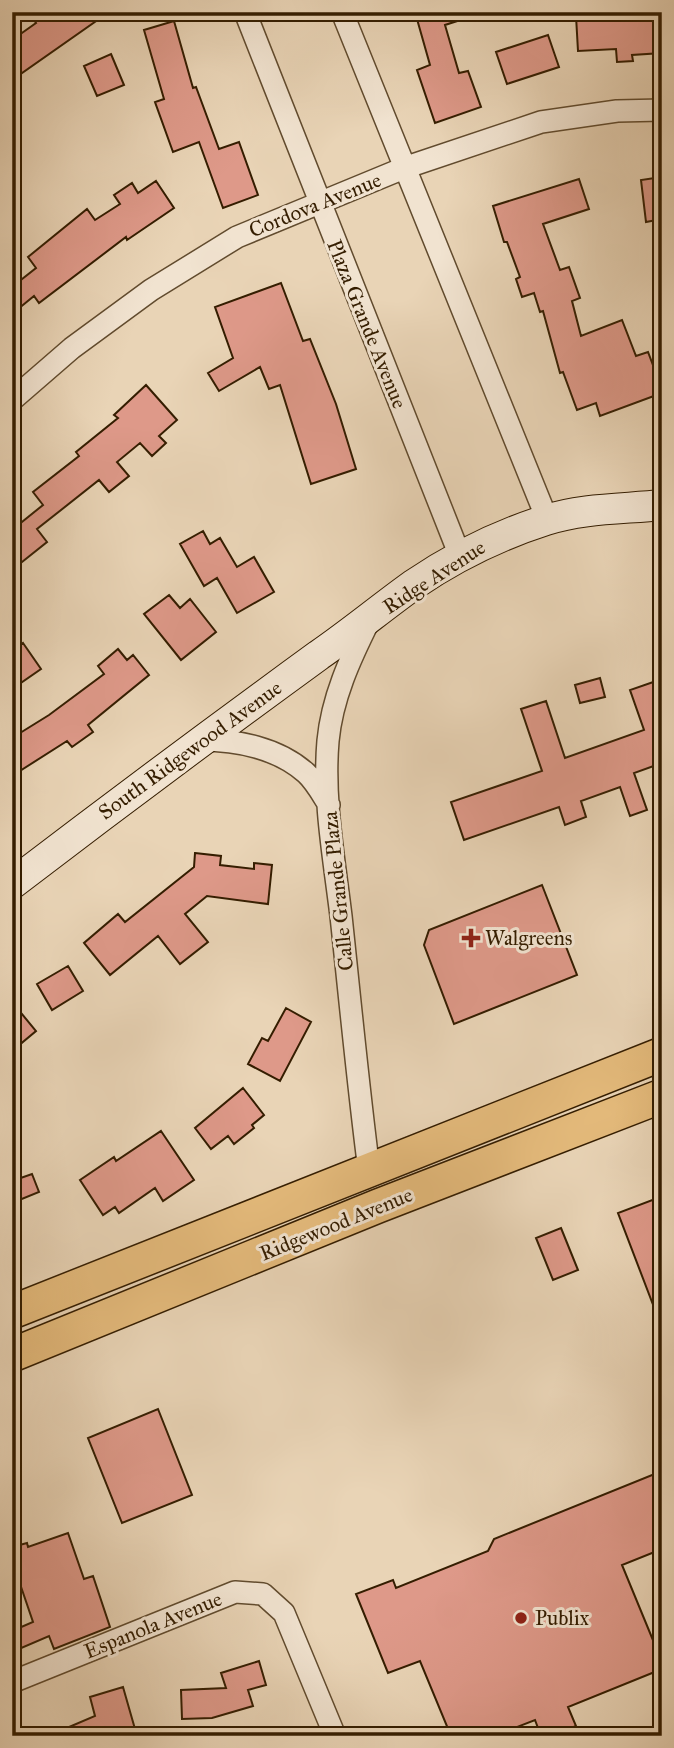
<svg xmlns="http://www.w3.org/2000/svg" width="674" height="1748" font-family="'IM FELL Great Primer',serif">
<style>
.building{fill:#de9989;stroke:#341d00;stroke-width:2}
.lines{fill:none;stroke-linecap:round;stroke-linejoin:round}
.street-casing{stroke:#614b2e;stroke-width:24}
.secondary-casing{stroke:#341d00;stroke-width:32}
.primary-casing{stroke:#341d00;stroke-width:36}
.street{stroke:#f1e3d0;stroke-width:21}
.secondary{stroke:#f1e3d0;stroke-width:30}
.primary{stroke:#e4ba7b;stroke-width:33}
.poi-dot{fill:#8f2418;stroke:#f1e3d0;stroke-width:2.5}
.labels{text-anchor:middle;stroke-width:6;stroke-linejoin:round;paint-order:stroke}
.street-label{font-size:21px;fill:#341d00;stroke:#f1e3d0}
.poi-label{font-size:21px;fill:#341d00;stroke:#f1e3d0;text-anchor:start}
</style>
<rect width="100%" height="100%" fill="#e9d4b6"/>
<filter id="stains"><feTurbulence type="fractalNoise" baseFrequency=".00286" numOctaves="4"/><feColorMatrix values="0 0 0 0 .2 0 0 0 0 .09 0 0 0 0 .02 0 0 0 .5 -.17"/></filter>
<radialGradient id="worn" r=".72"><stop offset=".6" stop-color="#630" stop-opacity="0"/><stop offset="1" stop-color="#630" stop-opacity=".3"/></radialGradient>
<path class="building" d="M46,12H109L12,80V40L36,23L34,20Z
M415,12H473V16L445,25L459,73L468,71L481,107L435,123L417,70L430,65Z
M606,15V21L662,18V53L632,55L633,61L617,62L616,49L578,51L576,16Z
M174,21L193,88L196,87L219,149L239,142L258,195L223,208L199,142L173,152L155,102L164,99L144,30Z
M548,35L559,67L507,84L496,52Z
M111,54L124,85L97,96L84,66Z
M662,177V219L646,222L641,180Z
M579,179L589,209L543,224L560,270L569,267L580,298L572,301L581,336L622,320L636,356L648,352L662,389V393L600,416L596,403L577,410L563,372L560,373L543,311L540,312L534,293L522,297L516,279L520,277L507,242H504L493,206Z
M156,181L174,208L127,240L126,237L39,303L34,296L12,314V287L36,268L28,257L87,209L95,220L120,204L114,195L132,183L138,193Z
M281,283L303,341L310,339L336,404L356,469L311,484L280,385L269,389L260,367L219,391L208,373L233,358L215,307Z
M146,385L177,420L159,436L166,443L152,456L140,443L117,462L129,476L109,492L99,480L37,529L47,542L12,570V530L43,505L33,492L79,456L76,452L118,418L114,415Z
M203,531L210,544L220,538L237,567L254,557L274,592L237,613L217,578L204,586L180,544Z
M169,595L180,608L190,599L216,632L181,660L144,614Z
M23,643L41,669L12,689V651Z
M118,649L127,660L133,655L149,675L88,725L93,732L72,747L67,741L12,776V738L49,715L104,674L98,666Z
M600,678L605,697L580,703L575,685Z
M662,679V763L634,773L647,810L630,816L620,787L581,801L586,817L565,825L559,807L464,840L451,802L542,771L521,709L546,701L565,758L644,730L630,690Z
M195,853L221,856L220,865L254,869V863L272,865L268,904L207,896L185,914L208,942L180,964L158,936L110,975L84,943L118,914L125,922L194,867Z
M542,885L577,975L454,1024L424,945L429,930Z
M68,966L83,991L52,1010L37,984Z
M12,1002L36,1031L12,1051Z
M286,1008L311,1022L280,1081L248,1064L262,1038L268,1041Z
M243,1088L264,1115L252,1125L254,1128L234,1144L228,1136L211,1149L195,1128Z
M161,1131L194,1180L163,1201L155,1188L119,1213L115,1207L103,1215L80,1180L114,1157L116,1161Z
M32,1174L39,1192L12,1203V1181Z
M655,1199L662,1217L660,1323L618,1213Z
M561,1228L578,1270L553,1280L536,1238Z
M158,1409L192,1495L122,1523L88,1438Z
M662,1471V1549L622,1565L662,1662V1669L568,1707L576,1726L553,1736H541L535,1720L494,1736H451L420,1661L388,1673L356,1594L393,1580L396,1588L488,1551L494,1539Z
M68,1533L84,1579L93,1576L110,1627L54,1649L49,1636L12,1652V1631L33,1622L18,1578L12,1557V1547L27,1543L28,1547Z
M259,1661L266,1685L248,1690L253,1706L212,1718L182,1719L181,1690L226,1688L221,1673Z
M123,1687L137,1736H48L95,1716L90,1697Z"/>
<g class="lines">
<defs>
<path id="street" d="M245,12L460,556
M342,12L547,519
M12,400L72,348L151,290L237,237L404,168L541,122L617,111L662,110
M201,740C237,740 278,748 306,773C315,781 322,794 329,805
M369,1170C358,1085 350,1000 341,916C334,858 323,799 328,741C332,698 350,659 369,621
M12,1682L235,1592L263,1594L284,1613L335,1736"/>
<path id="secondary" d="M12,884C114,806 216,730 319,655C351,633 381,608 413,585C454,557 499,535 546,520C582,508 624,509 662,505"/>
<path id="primary" d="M12,1312L662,1054
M12,1355L378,1206L662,1096"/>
</defs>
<use href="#street" class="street-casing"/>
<use href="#secondary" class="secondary-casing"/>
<use href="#primary" class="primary-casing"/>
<use href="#street" class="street"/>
<use href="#secondary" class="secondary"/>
<use href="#primary" class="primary"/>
</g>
<g class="poi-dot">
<path d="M467.5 927.5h7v7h7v7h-7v7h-7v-7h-7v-7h7z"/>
<circle cx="521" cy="1618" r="7"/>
</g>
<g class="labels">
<g class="street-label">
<text transform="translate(315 205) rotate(-22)" y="7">Cordova Avenue</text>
<text transform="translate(367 324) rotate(68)" y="7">Plaza Grande Avenue</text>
<text transform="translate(434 577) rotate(-33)" y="7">Ridge Avenue</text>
<text transform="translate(190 750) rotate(-36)" y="7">South Ridgewood Avenue</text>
<text transform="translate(338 891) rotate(-96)" y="7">Calle Grande Plaza</text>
<text transform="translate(336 1224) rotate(-22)" y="7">Ridgewood Avenue</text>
<text transform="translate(153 1625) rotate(-22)" y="7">Espanola Avenue</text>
</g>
<g class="poi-label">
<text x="485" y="945">Walgreens</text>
<text x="535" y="1625">Publix</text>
</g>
</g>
<rect width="674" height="1748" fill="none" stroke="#e9d4b6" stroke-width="42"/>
<rect x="14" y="14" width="646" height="1720" fill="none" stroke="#341d00" stroke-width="3.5"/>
<rect x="21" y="21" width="632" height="1706" fill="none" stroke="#341d00" stroke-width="2"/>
<rect width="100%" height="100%" filter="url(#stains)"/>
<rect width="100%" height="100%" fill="url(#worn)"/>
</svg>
